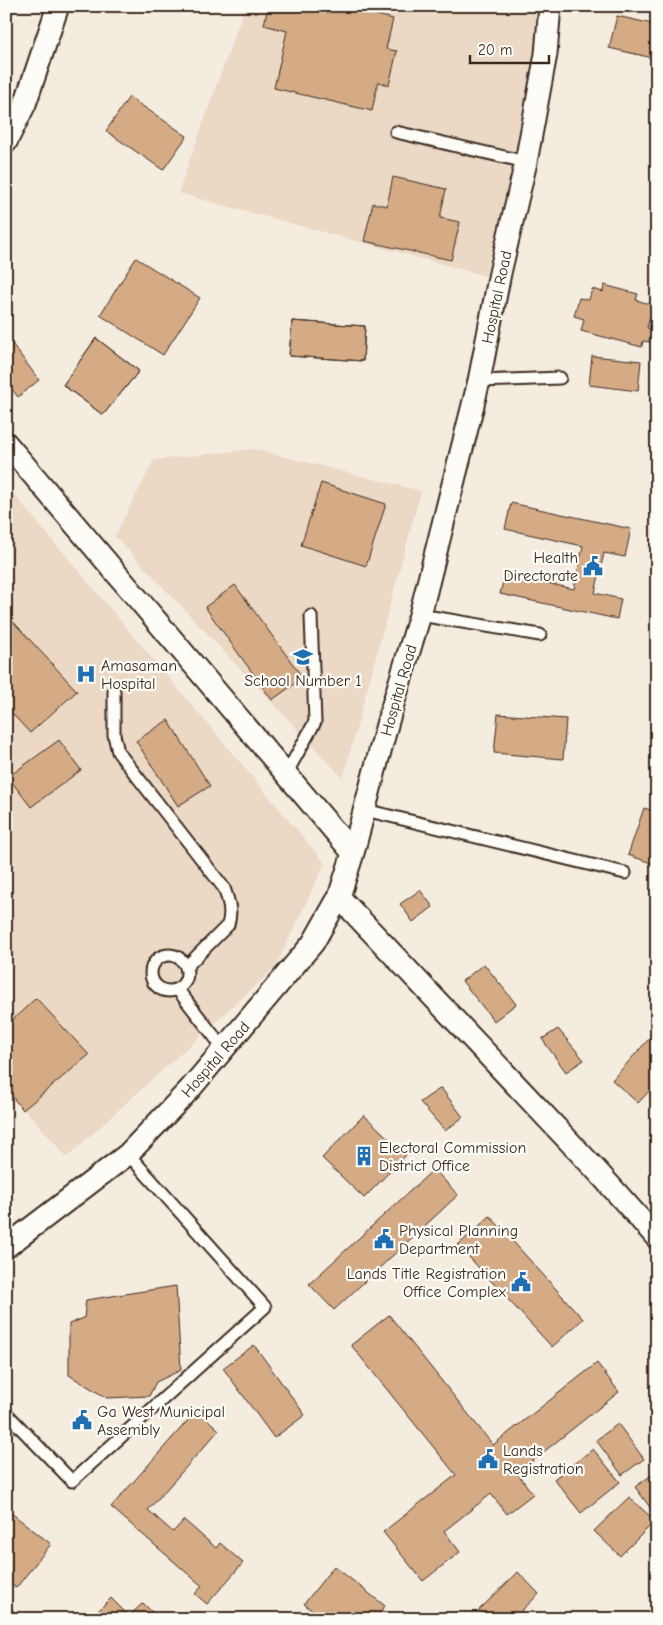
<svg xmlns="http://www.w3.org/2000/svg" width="663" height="1625" font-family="'Comic Neue',sans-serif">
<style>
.built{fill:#ebd8c5}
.building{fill:#d5ab86;stroke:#3b2a1e}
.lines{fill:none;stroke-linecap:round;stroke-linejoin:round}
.service-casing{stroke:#3b2a1e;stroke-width:15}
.minor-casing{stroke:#3b2a1e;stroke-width:25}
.service{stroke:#fdfcf7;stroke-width:11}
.minor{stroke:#fdfcf7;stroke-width:21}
.labels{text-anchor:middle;stroke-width:4.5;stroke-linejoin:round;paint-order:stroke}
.street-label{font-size:16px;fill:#3b2a1e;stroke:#fdfcf7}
.poi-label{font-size:16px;fill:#3b2a1e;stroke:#fdfcf7;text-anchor:start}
</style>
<rect width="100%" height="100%" fill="#f5ece0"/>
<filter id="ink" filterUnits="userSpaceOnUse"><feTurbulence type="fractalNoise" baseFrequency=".02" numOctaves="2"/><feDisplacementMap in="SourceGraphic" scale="10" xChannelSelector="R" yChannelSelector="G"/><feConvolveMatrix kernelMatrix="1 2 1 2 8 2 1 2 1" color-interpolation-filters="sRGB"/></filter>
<g filter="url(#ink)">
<path class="built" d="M245,6H545L547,30L486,276L178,193Z
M254,449L421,491L343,778L115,536L154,460Z
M6,485L325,863L275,968L67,1157L6,1088Z"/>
<path class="building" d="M268,6H340L393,19L386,49L397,51L389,85L378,82L372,111L274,88L287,31L264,25Z
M617,16L657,25V59L609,48Z
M129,97L187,136L163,170L106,131Z
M393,177L446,189L440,218L460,222L451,260L364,241L373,203L387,206Z
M136,258L200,298L163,355L100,315Z
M604,285L638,294L636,300L653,305L647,328L653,329L649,342L643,341L642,347L581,331L584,319L574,316L579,298L589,300L592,289L603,292Z
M292,321L365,326L363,361L289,356Z
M292,321L365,326L363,361L289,356Z
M7,337L39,380L18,397L6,382Z
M96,338L139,371L103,415L63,385Z
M96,338L139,371L103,415L63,385Z
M592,356L641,361L638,391L589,385Z
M321,483L386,504L366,566L301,545Z
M511,503L631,529L625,557L604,553L595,593L621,599L617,619L500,594L505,574L574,589L583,546L505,529Z
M235,585L303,678L272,700L205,607Z
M8,616L77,691L30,733L6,707V617Z
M498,714L566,719L563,759L494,753Z
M168,720L210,786L178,806L136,741Z
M59,740L81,770L31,807L8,777Z
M644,808L657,812V865L628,855Z
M420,890L433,907L413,922L400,904Z
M484,964L516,1004L494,1021L462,981Z
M36,998L89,1055L23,1110L6,1089V1026Z
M558,1029L584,1060L566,1072L542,1039Z
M657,1030V1088L654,1086L638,1103L612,1080Z
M441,1088L463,1117L445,1131L420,1102Z
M364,1115L406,1155L364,1198L322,1158Z
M434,1169L458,1195L334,1310L309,1284Z
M490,1216L583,1319L552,1347L458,1245Z
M176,1286L181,1370L156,1382L149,1396L107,1398L69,1375V1324L84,1318L86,1300Z
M389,1315L493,1445L597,1363L619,1392L517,1473L533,1494L507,1514L491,1494L444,1531L460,1552L423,1581L383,1532L456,1475L351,1345Z
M254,1345L305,1415L274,1438L223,1368Z
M197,1410L219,1430L148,1510L173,1532L184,1520L216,1548L220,1543L243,1563L207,1604L195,1594L202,1586L111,1507Z
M618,1424L644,1459L622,1475L596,1440Z
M593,1449L620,1482L581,1513L554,1479Z
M656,1472L657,1513L655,1514L635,1487Z
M629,1497L655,1521L620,1556L594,1531Z
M6,1509L51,1544L16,1588L6,1580Z
M334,1566L385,1606L375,1619H322L304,1604Z
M518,1572L539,1594L513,1619H488L479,1610Z
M111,1598L129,1616L143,1603L159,1619H90Z"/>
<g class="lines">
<defs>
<path id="service" d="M396,132L526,162
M479,381L560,378
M420,615L540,635
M114,691V735L118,752L224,888C229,902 232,911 228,925L186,967
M286,774L315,722L311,616
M365,810L625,873
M151 973a18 18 0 1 1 36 0a18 18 0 1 1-36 0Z
M178,990L224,1049
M6,1413L72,1481L265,1307L128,1154
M6,1614L12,1619"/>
<path id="minor" d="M6,142L25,104L58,6
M6,443L353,853
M339,897L598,1172L657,1238
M6,1247L128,1154L190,1089L313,943L339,897L353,853L388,721L420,615L479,381L500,273L526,162L546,54L550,6"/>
</defs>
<use href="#service" class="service-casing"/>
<use href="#minor" class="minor-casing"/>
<use href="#service" class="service"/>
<use href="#minor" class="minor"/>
</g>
</g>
<defs>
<symbol id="civic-bare" viewBox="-9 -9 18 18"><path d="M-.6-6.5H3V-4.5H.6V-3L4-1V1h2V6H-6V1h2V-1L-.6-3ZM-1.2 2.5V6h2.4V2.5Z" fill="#1f6fb2" stroke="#fdfcf7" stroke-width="2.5" paint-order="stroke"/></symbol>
<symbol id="school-bare" viewBox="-9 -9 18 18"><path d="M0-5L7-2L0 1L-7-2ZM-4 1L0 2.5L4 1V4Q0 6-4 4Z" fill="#1f6fb2" stroke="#fdfcf7" stroke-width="2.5" paint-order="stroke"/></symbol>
<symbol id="hospital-bare" viewBox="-9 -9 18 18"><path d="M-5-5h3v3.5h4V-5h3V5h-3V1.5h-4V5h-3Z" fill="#1f6fb2" stroke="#fdfcf7" stroke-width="2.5" paint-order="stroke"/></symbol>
<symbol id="building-bare" viewBox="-9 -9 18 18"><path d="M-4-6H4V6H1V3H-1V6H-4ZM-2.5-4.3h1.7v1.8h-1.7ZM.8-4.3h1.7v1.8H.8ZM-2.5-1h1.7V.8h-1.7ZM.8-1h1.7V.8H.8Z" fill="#1f6fb2" stroke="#fdfcf7" stroke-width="2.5" paint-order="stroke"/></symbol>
</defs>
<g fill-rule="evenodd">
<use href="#civic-bare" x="579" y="552" width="28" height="28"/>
<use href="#school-bare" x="289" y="643" width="28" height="28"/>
<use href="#hospital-bare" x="72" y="660" width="28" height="28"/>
<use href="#building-bare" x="350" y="1142" width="28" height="28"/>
<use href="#civic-bare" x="370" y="1225" width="28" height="28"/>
<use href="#civic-bare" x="507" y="1268" width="28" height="28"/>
<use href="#civic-bare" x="68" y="1406" width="28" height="28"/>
<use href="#civic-bare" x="474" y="1445" width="28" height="28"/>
</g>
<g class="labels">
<g class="street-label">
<text transform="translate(496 297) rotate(-78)" y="6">Hospital Road</text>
<text transform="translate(398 690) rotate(-74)" y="6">Hospital Road</text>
<text transform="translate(215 1059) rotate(-49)" y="6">Hospital Road</text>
</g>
<g class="poi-label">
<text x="578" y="563" text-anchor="end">Health<tspan x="578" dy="18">Directorate</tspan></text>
<text x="101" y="671">Amasaman<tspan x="101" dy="18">Hospital</tspan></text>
<text x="303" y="686" text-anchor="middle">School Number 1</text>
<text x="379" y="1153">Electoral Commission<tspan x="379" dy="18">District Office</tspan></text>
<text x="399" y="1236">Physical Planning<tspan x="399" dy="18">Department</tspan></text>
<text x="506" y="1279" text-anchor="end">Lands Title Registration<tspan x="506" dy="18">Office Complex</tspan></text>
<text x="97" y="1417">Ga West Municipal<tspan x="97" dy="18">Assembly</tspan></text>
<text x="503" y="1456">Lands<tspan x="503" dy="18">Registration</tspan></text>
</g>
</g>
<rect width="663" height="1625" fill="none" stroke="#fdfcf7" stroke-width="25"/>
<rect x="12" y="12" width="638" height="1600" fill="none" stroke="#3b2a1e" stroke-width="2" filter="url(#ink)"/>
<path d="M470 55v8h79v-8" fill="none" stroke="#3b2a1e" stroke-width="2.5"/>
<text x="478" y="55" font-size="15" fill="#3b2a1e" stroke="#fdfcf7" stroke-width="4" paint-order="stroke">20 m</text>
</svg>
